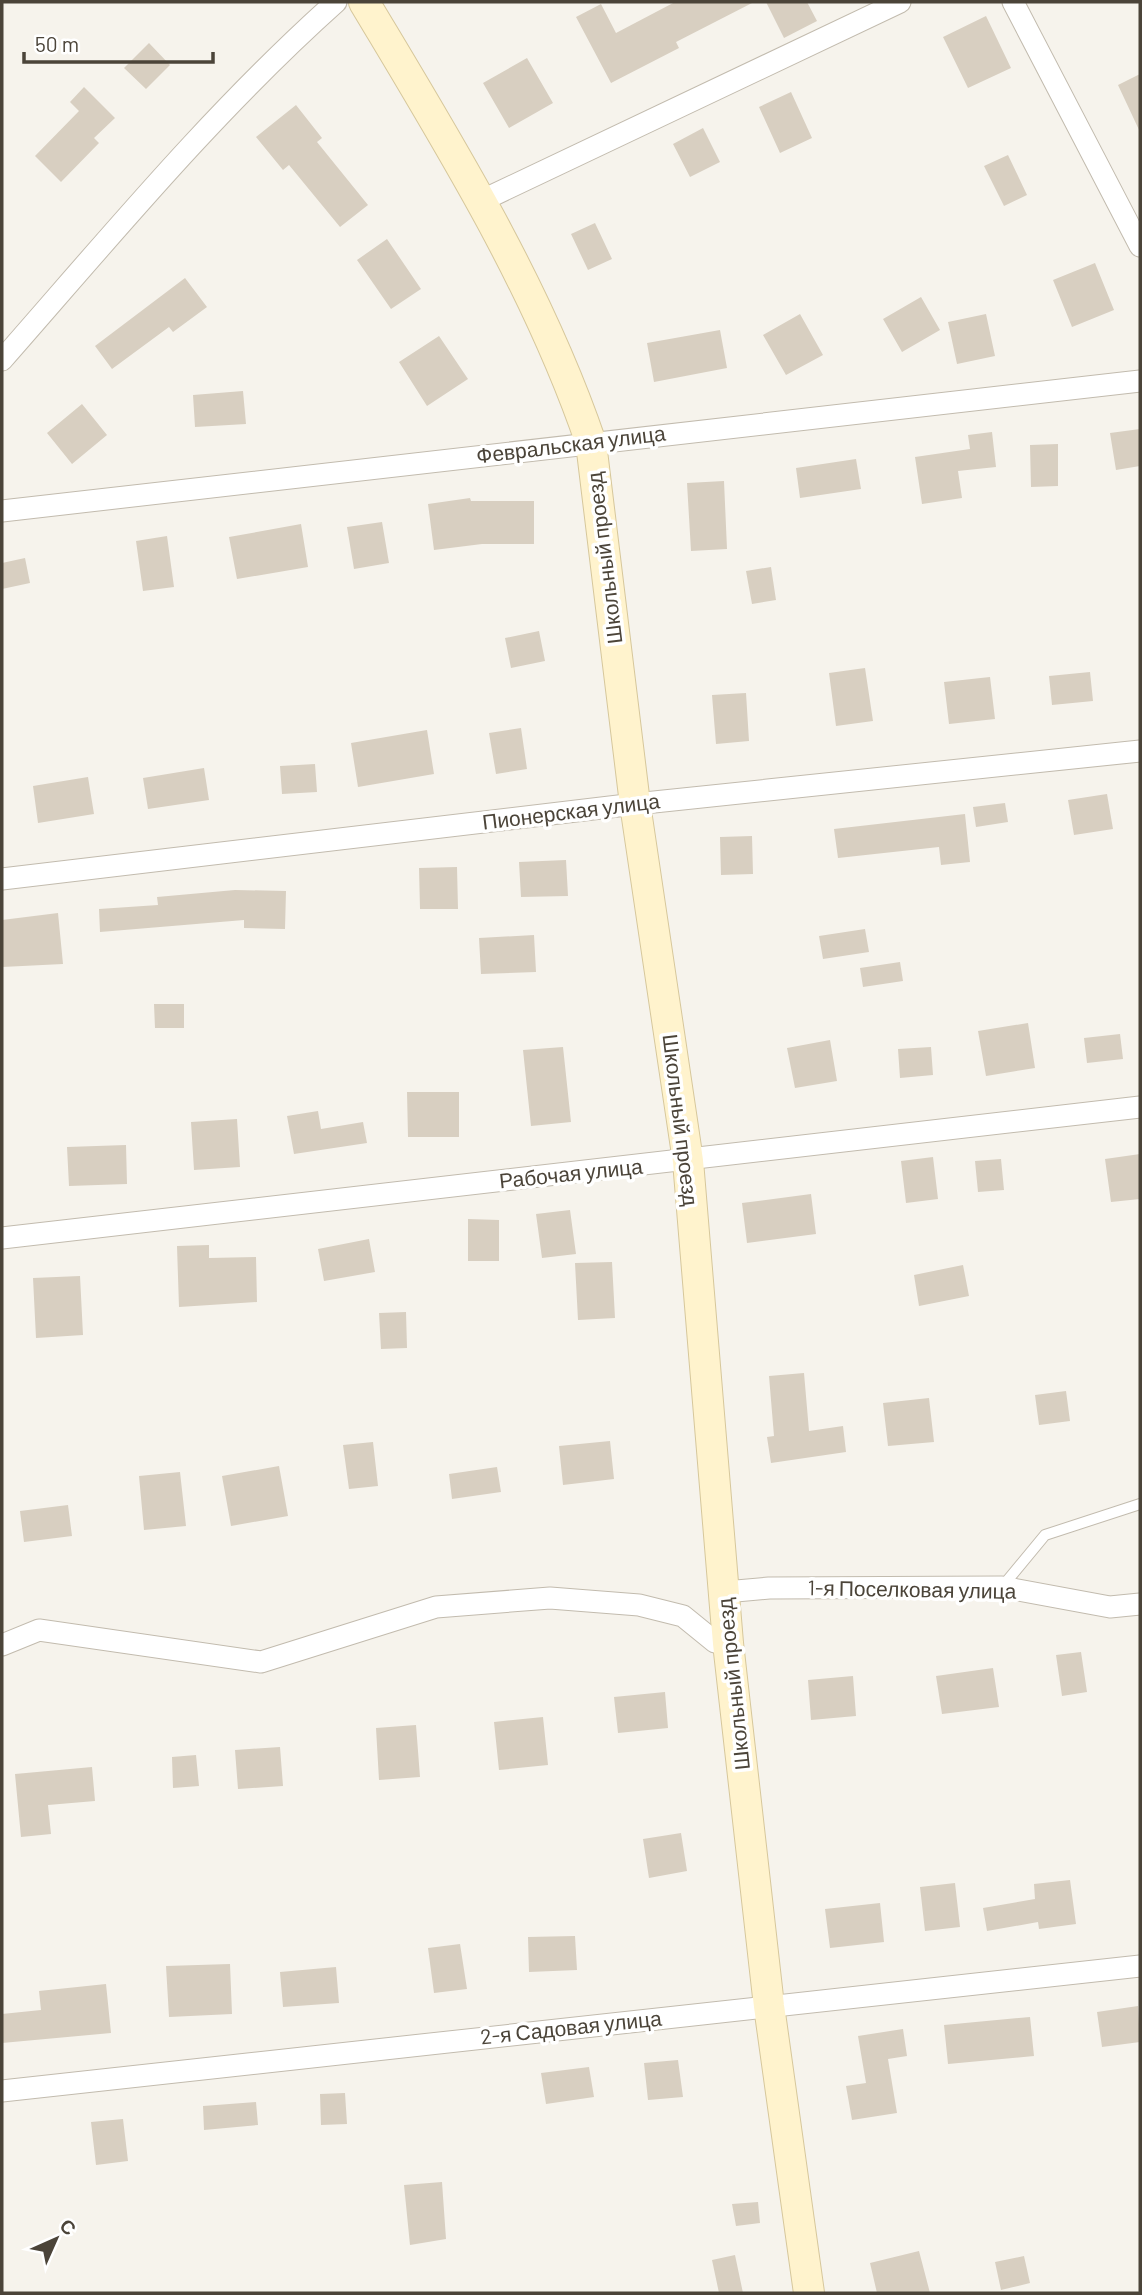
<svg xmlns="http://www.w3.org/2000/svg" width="1142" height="2295" font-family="Barlow,sans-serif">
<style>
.building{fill:#d8cfc1}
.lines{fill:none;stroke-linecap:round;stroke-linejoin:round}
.lane-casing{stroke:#c2bbae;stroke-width:12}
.street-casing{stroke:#c2bbae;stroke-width:23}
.secondary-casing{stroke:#d6c79b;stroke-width:32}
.lane{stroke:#fff;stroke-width:10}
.street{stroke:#fff;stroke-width:21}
.secondary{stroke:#fff3cd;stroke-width:30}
.labels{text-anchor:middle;stroke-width:7;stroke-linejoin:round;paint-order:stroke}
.street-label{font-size:21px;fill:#4b4439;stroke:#fff}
</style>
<rect width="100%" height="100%" fill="#f6f3ec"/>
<path class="building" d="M675,2H754L676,42L679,48L611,83L576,17L601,4L616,33Z
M766,2H807L817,21L784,38Z
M986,16L1011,68L968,88L943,37Z
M149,43L170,65L146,89L124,68Z
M527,58L553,103L509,128L483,83Z
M1140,74V132L1118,85Z
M84,87L115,118L94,138L99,143L61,182L35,156L79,111L70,102Z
M791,92L812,138L780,153L759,107Z
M296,105L322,138L317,142L368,205L340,227L289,165L283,170L256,137Z
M703,128L720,162L690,177L673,144Z
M1008,155L1027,195L1004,206L984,166Z
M595,223L612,259L588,270L571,234Z
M387,239L421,289L391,309L357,260Z
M1095,263L1114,310L1072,327L1053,280Z
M185,278L207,307L173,332L169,327L112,369L95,346Z
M921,297L940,330L902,352L883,319Z
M800,314L823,355L786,375L763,335Z
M986,314L995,356L957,364L948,322Z
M720,330L727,368L654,382L647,343Z
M439,336L468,379L427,406L399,362Z
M243,391L246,424L195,427L193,395Z
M82,404L107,435L72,464L47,433Z
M1140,429V466L1116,470L1110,433Z
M992,432L996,467L958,471L962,498L922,504L915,457L970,449L968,435Z
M1058,444V486L1031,487L1030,445Z
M856,459L861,489L800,498L796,468Z
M724,481L727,549L691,551L687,483Z
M470,498L471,501H534V544H482L434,550L428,504Z
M382,522L389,563L354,569L347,527Z
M301,524L308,567L237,579L229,537Z
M167,536L174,587L143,591L136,541Z
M25,558L30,583L2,589V563Z
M771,567L776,600L752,604L746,571Z
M539,631L545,661L511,668L505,638Z
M865,668L873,721L836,726L829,673Z
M1090,672L1093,701L1052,705L1049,676Z
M990,677L995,719L949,724L944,682Z
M746,693L749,741L716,744L712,695Z
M521,728L527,769L496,774L489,733Z
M427,730L434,774L358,787L351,743Z
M315,764L317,792L282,794L280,766Z
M204,768L209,800L148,809L143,778Z
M88,777L94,814L38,823L33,786Z
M1107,794L1113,829L1074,835L1068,800Z
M1005,803L1008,822L976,827L973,807Z
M965,814L970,862L941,865L939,847L838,858L834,829Z
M752,836L753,874L721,875L720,837Z
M566,860L568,896L521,897L519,862Z
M457,867L458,909H420L419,868Z
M235,890L286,891L285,929L244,928V920L100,932L99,909L158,905L157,897Z
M58,913L63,964L2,967V920Z
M865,929L869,952L823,959L819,936Z
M534,935L536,972L481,974L479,938Z
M900,962L903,981L863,987L860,968Z
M154,1004H184V1028H155Z
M1028,1023L1035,1068L986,1076L978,1031Z
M1120,1034L1123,1059L1087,1063L1084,1038Z
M830,1040L837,1081L795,1088L787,1048Z
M563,1047L571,1122L531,1126L523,1050Z
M931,1047L933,1075L900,1078L898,1049Z
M407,1092H459V1137H408Z
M318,1111L321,1129L363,1122L367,1143L294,1154L287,1116Z
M237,1119L240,1167L194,1170L191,1122Z
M126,1145L127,1184L69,1186L67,1147Z
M1140,1154V1199L1111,1202L1105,1159Z
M933,1157L938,1199L906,1203L901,1161Z
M1001,1159L1004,1190L978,1192L975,1161Z
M811,1194L816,1234L747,1243L742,1203Z
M570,1210L576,1254L542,1258L536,1214Z
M468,1219L499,1220V1261H468Z
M369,1239L375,1272L324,1281L318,1249Z
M209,1245V1258L256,1257L257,1302L179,1307L177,1246Z
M612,1262L615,1318L578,1320L575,1263Z
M963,1265L969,1296L919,1306L914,1275Z
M80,1276L83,1335L36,1338L33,1278Z
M406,1312L407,1348L381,1349L379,1313Z
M804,1373L809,1431L843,1426L846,1452L771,1463L767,1437L774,1436L769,1376Z
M1066,1391L1070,1421L1039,1425L1035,1395Z
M929,1398L934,1442L888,1446L883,1403Z
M610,1441L614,1479L563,1485L559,1446Z
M373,1442L378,1486L349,1489L343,1445Z
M279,1466L288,1516L231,1526L222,1476Z
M497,1467L501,1492L452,1499L449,1474Z
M180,1472L186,1526L144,1530L139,1476Z
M68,1505L72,1536L24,1542L20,1511Z
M1081,1652L1087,1692L1062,1696L1056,1655Z
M993,1668L999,1707L942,1714L936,1676Z
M853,1676L856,1716L811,1720L808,1680Z
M665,1692L668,1728L618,1733L614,1697Z
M543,1717L548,1765L499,1770L494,1722Z
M416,1725L420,1777L379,1780L376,1728Z
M280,1747L283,1786L238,1789L235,1750Z
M196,1755L199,1786L173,1788L172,1757Z
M92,1767L95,1801L48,1805L51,1834L21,1837L15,1774Z
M681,1833L687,1871L649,1878L643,1839Z
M1070,1880L1076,1924L1039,1929L1038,1922L987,1931L983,1908L1035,1899L1034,1884Z
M955,1883L960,1927L925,1931L920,1887Z
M880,1903L884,1942L830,1948L825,1909Z
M575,1936L577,1970L529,1972L528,1937Z
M460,1944L467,1989L434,1993L428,1948Z
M230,1964L232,2014L169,2017L166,1966Z
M336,1967L339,2003L283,2007L280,1972Z
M106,1984L111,2033L2,2043V2014L41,2010L39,1991Z
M1138,2006L1140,2042L1102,2047L1097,2012Z
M1030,2017L1034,2056L948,2064L944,2025Z
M903,2029L907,2056L888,2059L897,2113L852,2120L846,2086L866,2083L858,2036Z
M678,2060L683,2097L648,2100L644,2063Z
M589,2067L594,2097L546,2104L541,2073Z
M345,2093L347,2124L321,2125L320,2094Z
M256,2102L258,2125L204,2130L203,2106Z
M123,2119L128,2161L96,2165L91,2122Z
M442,2182L446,2239L410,2245L404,2185Z
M758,2202L760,2223L736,2226L732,2204Z
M919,2251L930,2293H877L870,2263Z
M735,2255L743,2293H719L712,2260Z
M1024,2256L1030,2283L1001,2290L995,2262Z"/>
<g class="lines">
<defs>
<path id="lane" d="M1002,1587L1045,1535L1140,1504"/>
<path id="street" d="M1013,2L1140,246
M483,200L900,2
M2,360C110,237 214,111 336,2
M2,511L1140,381
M2,879L635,804L1140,751
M2,1238L1140,1107
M725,1592L769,1588L1002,1587L1110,1607L1140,1604
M2,1645L39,1630L261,1662L436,1607L550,1598L639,1605L683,1616L715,1642L728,1643
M2,2091L1140,1966"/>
<path id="secondary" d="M364,2C449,144 537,285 591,443L635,804L688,1161L728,1643L769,2006L809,2293"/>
</defs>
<use href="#lane" class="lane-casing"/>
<use href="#street" class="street-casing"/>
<use href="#secondary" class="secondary-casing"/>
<use href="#lane" class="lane"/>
<use href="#street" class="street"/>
<use href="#secondary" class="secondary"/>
</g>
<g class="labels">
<g class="street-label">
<text transform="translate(571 445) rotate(-7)" y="7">Февральская улица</text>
<text transform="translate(605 558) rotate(-97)" y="7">Школьный проезд</text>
<text transform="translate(571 812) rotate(-7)" y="7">Пионерская улица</text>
<text transform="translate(680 1120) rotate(83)" y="7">Школьный проезд</text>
<text transform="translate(571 1174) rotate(-6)" y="7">Рабочая улица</text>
<text transform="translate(912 1590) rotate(1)" y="7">1-я Поселковая улица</text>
<text transform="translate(734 1684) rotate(-96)" y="7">Школьный проезд</text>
<text transform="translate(571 2028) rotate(-6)" y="7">2-я Садовая улица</text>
</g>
</g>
<rect width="1142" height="2295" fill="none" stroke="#4b4439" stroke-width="7"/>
<g transform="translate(56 2239) rotate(45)" stroke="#ffffff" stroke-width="5" paint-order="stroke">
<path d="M0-5L12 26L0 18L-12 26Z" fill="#4b4439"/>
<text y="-10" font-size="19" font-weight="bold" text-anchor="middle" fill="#4b4439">С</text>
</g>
<path d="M24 52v10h189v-10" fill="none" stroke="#4b4439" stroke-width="3.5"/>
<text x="35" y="52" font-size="21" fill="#4b4439" stroke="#ffffff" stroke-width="5" paint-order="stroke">50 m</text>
</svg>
